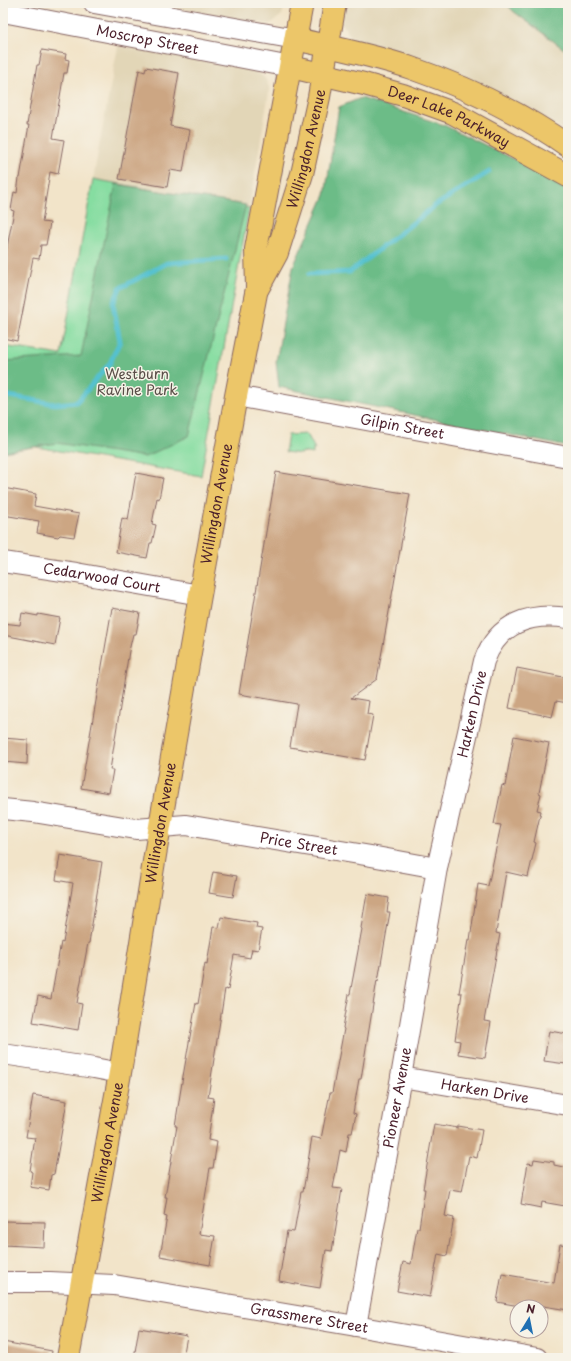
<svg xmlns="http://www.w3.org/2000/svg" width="571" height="1361" font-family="'Playpen Sans',sans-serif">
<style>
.built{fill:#e2d6b7}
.green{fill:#86dda1;stroke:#687e66}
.forest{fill:#6cbc87;stroke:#5b6e59}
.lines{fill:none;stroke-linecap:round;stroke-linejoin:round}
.stream{stroke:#55c1d0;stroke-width:5}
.building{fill:#cca683}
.minor-casing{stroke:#856462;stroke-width:22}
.major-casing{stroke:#856462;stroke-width:24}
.minor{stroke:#fff;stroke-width:20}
.major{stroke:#ecc669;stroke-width:22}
.labels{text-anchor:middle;stroke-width:3;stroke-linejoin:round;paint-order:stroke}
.street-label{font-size:14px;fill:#4a1f2b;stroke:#f7f3e8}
.park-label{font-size:14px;fill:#594e48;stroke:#f7f3e8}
</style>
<rect width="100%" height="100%" fill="#f7f3e8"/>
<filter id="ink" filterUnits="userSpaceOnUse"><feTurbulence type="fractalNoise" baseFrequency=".025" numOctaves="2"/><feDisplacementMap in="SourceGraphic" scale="8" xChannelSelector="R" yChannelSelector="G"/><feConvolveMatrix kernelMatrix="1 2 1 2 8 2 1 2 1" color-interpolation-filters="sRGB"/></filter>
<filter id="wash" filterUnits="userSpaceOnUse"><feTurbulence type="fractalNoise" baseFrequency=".012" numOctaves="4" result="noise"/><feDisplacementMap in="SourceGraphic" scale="16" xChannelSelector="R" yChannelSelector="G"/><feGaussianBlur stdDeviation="0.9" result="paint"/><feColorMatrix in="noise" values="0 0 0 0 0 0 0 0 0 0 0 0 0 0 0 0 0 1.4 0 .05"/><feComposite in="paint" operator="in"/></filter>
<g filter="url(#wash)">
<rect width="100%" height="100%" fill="#f2e4c9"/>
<path class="built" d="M146,3H285L282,15L273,22L269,24Z
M344,3H568V133L503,95L470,79L355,41L350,36L342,23Z
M118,46L253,70L257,72L265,78L269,87V92L249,208L93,179Z"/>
<path class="green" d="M93,179L249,208L201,476L3,441V346L61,355Z
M307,434L315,449L313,448V454L301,452V454L285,452L288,435Z"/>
<path class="forest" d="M506,3H568V52L513,11Z
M361,98L444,125L565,184L568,187V447L279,387L276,362L293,267L325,195L339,107Z
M116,184L246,205L189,436L145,457L57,443L3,452V361L81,356Z"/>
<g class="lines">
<path class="stream" d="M309,274L350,272L436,205L489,172
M3,395L55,404L77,402L110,363L120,341L113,304L120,288L167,263L226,259"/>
</g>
<g id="blocks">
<path class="building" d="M42,50L66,54L65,59L69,60L67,73H64L53,138L64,140L58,174L50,172L42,222L50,223L46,245H41L39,259L33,258L17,341L3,338V268L14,211L11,210L14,192L17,193L19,178H20L29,125H27L30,106L37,65H39Z
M146,67L179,73L170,126L190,130L183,172L170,170L167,187L119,179L139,70L145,72Z
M276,472L410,494L377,679L351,698L369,701L367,714L373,715L365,760L290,747L297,704L239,694Z
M136,473L163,478L159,499L157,498L152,524L156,525L152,543H150L147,558L116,552L122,518L128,520Z
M3,488L36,494L34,506L79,514L74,537L60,535L58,537L37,533L39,521L3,515Z
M112,608L140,613L136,634H133L129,651L110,770H113L109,793L81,788Z
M22,613L38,616V614L60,618L55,645L3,635V623L20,625Z
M517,668L568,678V703L556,701L552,717L509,708Z
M514,736L549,743L539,793L541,794L537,810L541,811L534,842L536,843L528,877L506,872L496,933L500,934L484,1021L491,1022L485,1058L458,1054L460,1041L455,1040L462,993H459L468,940H470L478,884L488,886L501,825L494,824L502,785L505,786Z
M3,738L28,740L27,764L3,762Z
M60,855L102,862L89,943H88L77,1003L82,1004L78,1030L33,1022L38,996L51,999L61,942L63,943L73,883L56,880Z
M213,872L237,876L233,897L209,893Z
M367,894L389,898L387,912H390L378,981L377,980L361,1079H359L353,1113L356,1114L352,1133H349L346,1152L340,1150L333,1188L342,1189L332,1251L326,1250L320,1288L279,1281L287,1231L294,1232L301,1192H303L312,1137L321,1139L330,1093H332L344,1029L343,1028L349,994H350L362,929L361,928Z
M221,917L257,923L256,928L262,929L258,950L252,949L250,958L234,955L228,990L225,989L208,1097L214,1098L208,1140L217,1142L213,1168H210L199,1234L215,1236L210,1265L160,1256L167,1217L164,1216L167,1197H165L177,1126H175L182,1082L196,1003L198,1004L205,963L207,964L213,927L219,928Z
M549,1031L568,1034V1062H566V1064L544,1061Z
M33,1095L67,1101L54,1174L51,1175L49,1190L30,1187L32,1172L30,1171L35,1138L26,1137Z
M434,1124L458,1128V1126L482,1130L477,1158L469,1156L462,1192L450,1190L445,1216L454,1218L447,1256L438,1254L430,1297L397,1291L403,1262L411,1264L417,1228H419L425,1189H423Z
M534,1159L554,1162V1165L568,1168V1188L565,1206L542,1202L541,1208L521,1204L528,1163L533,1164Z
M3,1221L45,1222L44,1247L3,1245Z
M560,1244L568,1245V1310L543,1306L525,1307L497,1302L502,1274L554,1283Z
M139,1328L187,1336L183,1358H134Z
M3,1342L52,1351L51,1358H3Z"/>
</g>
</g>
<g filter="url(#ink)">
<use href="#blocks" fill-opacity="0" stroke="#856462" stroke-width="1"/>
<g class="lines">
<defs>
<g id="minor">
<path d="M94,3L296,39"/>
<path id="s1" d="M3,12L291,67"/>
<path id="s2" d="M236,396L568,457"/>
<path id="s3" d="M3,562L76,573L200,595"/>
<path id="s4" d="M3,809L33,812L136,829L186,825L371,856L437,868"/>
<path d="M3,1054L94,1068L120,1073"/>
<path id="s5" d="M401,1077L568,1105"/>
<path id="s6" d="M3,1282H50L114,1285L356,1326L537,1358"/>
<path id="s7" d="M356,1326L401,1077L437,868L484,661C498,623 530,612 568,618"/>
</g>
<g id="major">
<path d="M296,39C334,48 373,55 411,68C466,87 520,112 568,146"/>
<path id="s8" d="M291,67L364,84L403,95L453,113L568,176"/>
<path id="s9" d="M258,288L277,253L302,174L319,97L335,3"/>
<path id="s10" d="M68,1358L120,1073L155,855L200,595L236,396L257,288L256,249L302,3"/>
</g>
</defs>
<use href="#minor" class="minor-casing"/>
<use href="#major" class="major-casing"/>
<use href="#minor" class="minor"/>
<use href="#major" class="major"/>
</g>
</g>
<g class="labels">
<g class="street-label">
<text dy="5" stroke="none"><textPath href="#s1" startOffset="147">Moscrop Street</textPath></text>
<text dy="5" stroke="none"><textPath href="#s8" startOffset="166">Deer Lake Parkway</textPath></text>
<text dy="5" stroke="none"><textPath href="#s9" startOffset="148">Willingdon Avenue</textPath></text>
<text dy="5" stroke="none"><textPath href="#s2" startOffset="169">Gilpin Street</textPath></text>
<text dy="5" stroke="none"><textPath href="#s10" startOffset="867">Willingdon Avenue</textPath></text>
<text dy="5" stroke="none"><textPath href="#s3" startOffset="100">Cedarwood Court</textPath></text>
<text dy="5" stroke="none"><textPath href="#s7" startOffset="623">Harken Drive</textPath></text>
<text dy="5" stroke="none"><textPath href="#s10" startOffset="543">Willingdon Avenue</textPath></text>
<text dy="5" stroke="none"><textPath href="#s4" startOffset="299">Price Street</textPath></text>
<text dy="5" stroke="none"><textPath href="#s5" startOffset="85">Harken Drive</textPath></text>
<text dy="5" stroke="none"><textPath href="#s7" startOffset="232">Pioneer Avenue</textPath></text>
<text dy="5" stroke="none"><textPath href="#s10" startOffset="219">Willingdon Avenue</textPath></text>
<text dy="5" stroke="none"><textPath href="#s6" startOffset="309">Grassmere Street</textPath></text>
</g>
<g class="park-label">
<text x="137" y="379">Westburn<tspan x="137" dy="16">Ravine Park</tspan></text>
</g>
</g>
<rect width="571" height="1361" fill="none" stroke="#f7f3e8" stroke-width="16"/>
<g transform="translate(529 1319) rotate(10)"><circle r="19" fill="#f7f3e8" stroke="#b29e9c"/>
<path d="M0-3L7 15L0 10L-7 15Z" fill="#1f6fb2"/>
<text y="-6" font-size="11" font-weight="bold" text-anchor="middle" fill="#4a1f2b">N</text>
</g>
</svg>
